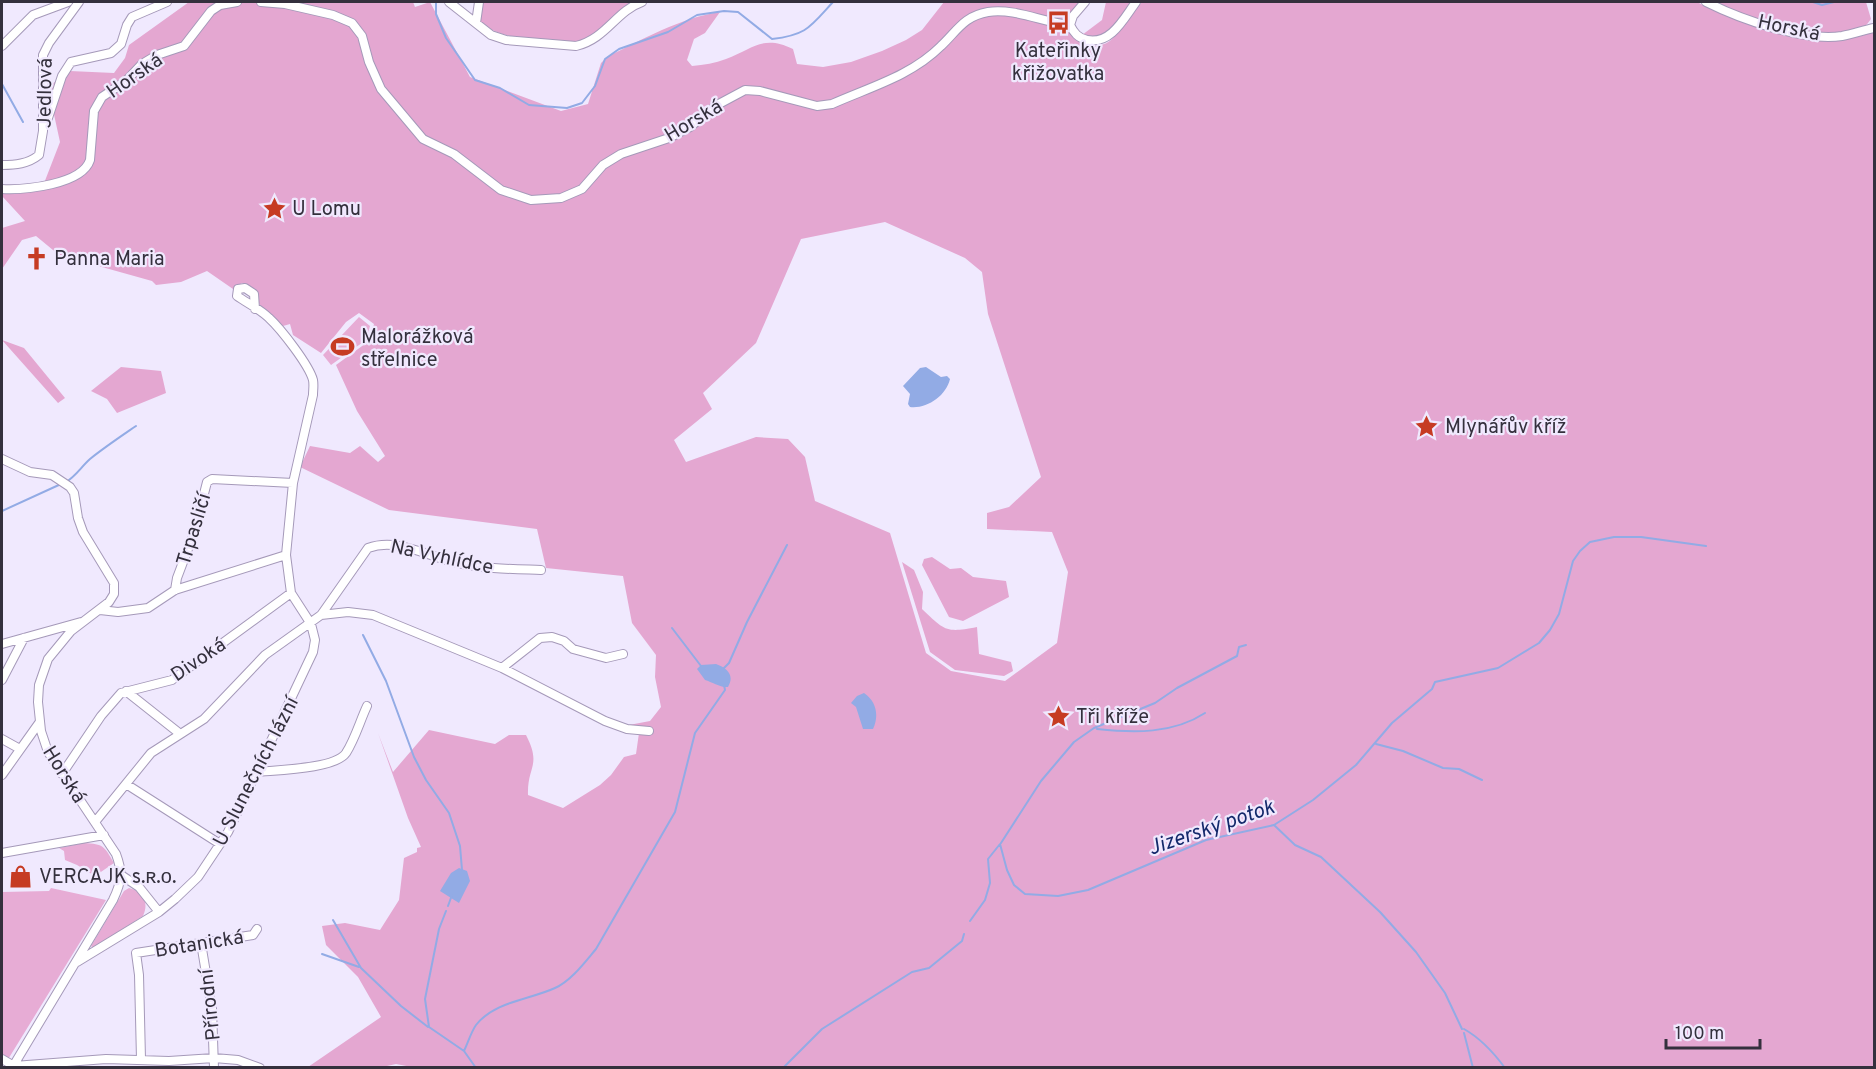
<svg xmlns="http://www.w3.org/2000/svg" width="1876" height="1069" font-family="Overpass,sans-serif">
<style>
.green{fill:#e7acd5}
.forest{fill:#e4a7d1;fill-rule:evenodd}
.water{fill:#92abe5}
.lines{fill:none;stroke-linecap:round;stroke-linejoin:round}
.stream{stroke:#92abe5;stroke-width:2}
.minor-casing{stroke:#a599b9;stroke-width:10}
.minor{stroke:#fff;stroke-width:8}
.labels{text-anchor:middle;stroke-width:4.5;stroke-linejoin:round;paint-order:stroke}
.street-label{font-size:20px;fill:#34303d;stroke:#f0e9fe}
.poi-label{font-size:20px;fill:#34303d;stroke:#f0e9fe;text-anchor:start}
.water-label{font-size:21px;font-style:italic;fill:#14296b;stroke:#f0e9fe}
</style>
<rect width="100%" height="100%" fill="#f0e9fe"/>
<path class="green" d="M359,317L370,326L366,340L331,365L323,355Z
M84,843C104,844 104,846 114,863L95,876L77,865L65,860L64,851L59,848Z
M51,888L106,900L7,1061L2,1059V892L49,891Z
M129,888C144,892 149,903 143,916L93,948L91,946L124,891Z"/>
<path class="forest" d="M189,2H413L415,7L430,2L470,77L561,111L588,104L601,63L607,57C643,39 680,18 720,12L705,33L694,39L687,60L692,66C704,65 715,63 726,59C753,49 763,34 793,49L797,64L823,67L851,62L882,51L906,40L922,30L944,2H1079L1069,14L1065,26C1074,41 1096,54 1112,39C1123,28 1132,13 1142,2H1697C1734,21 1800,47 1843,40C1854,38 1864,35 1874,32V1067L417,1068L396,1064L378,1068L308,1067L381,1017L358,977L326,945L322,926L345,923L380,930L399,900L404,858L417,852V848L421,847L408,818L378,733L393,772L429,730L495,744L509,735H526C542,766 527,766 528,795L563,808L600,785L611,775L624,757L636,754L639,733L631,730L629,725L650,721L661,707L655,677L656,655L632,623L623,576L546,568L537,529L389,510L300,467L310,446L350,453L360,446L378,462L385,456L357,411L336,365L369,341L374,324L359,313L346,322L321,353L293,335L290,324L283,326L261,308L254,291L242,283L233,289L207,271L181,282L156,285L152,281L59,255L36,236L22,240L2,269V228L25,221L2,196V193L41,191L60,142L48,87L70,71L114,73L125,58L129,45ZM885,222L965,258L982,272L988,314L1041,477L1009,507L987,513V529L1052,532L1068,572L1057,643L1005,681L951,671L926,653L890,533L815,501L805,457L788,439L756,437L686,462L674,440L712,409L703,393L756,343L801,239Z
M481,2H634C614,15 600,37 576,43C543,40 509,42 481,24L479,11Z
M1106,2H1132C1116,22 1111,41 1082,35L1102,20Z
M1713,2H1866L1871,19C1869,21 1868,24 1865,26C1862,28 1856,29 1852,30C1813,40 1749,20 1713,2Z
M2,340L24,348L65,398L58,403Z
M121,367L161,371L166,393L117,413L107,399L91,391Z
M932,557L950,569L961,568L973,577L1006,581L1009,597L963,621L949,617L922,565L924,559Z
M902,562L914,570L923,592L922,609C945,631 946,633 977,627L979,654L1011,662L1013,671L1004,676L955,670L930,652Z"/>
<path class="water" d="M926,367L941,377L947,376L950,379C946,396 927,409 910,407L908,404L910,394L903,386L920,368Z
M716,664C727,668 735,675 728,687C721,688 712,682 705,680L697,669L701,665Z
M864,693C877,702 879,716 873,729H863L856,707L851,703L857,696Z
M459,868L467,871L470,881L459,903L440,891L451,873Z"/>
<g class="lines">
<path class="stream" d="M436,2V14L446,38L475,80L500,88L529,105L567,108L582,103L595,86L605,59L619,49L668,32L697,15L724,11L738,12L772,39C807,35 810,27 833,2
M1813,2L1822,5L1834,2
M2,84L23,122
M66,482C76,476 81,467 90,459C105,447 120,437 136,426
M2,511L61,484
M672,628L701,666
M363,635L386,681L414,757L426,780L449,813L460,846L462,870
M724,668L729,663L747,622L787,545
M1097,729C1134,733 1173,734 1205,713
M1376,744L1403,751L1443,768L1459,769L1482,780
M1274,825L1295,845L1321,857L1380,912L1416,952L1445,993L1462,1029
M1001,843L1041,781L1074,742L1094,728L1155,703L1177,688L1237,656L1239,647L1246,645
M448,906L452,895
M446,911L439,929L425,999L429,1027L464,1051L476,1068
M333,920L361,968L401,1006L428,1027
M970,921L985,900L990,883L988,859L1000,844L1007,870L1014,885L1025,894L1058,896L1088,890L1206,840L1274,825L1313,800L1356,765L1392,723L1432,689L1435,682L1498,668L1539,643L1550,630L1559,614L1573,561L1580,551L1590,542L1614,537H1641L1706,546
M322,954L359,967
M1464,1029C1480,1038 1494,1053 1505,1068
M1464,1033L1473,1068
M464,1051C468,1043 471,1032 476,1025C495,1001 529,1000 555,988C571,981 585,962 596,949L675,812L695,733L725,690L724,685
M783,1068L822,1029L912,972L929,968L962,941L964,934"/>
<defs>
<path id="minor" d="M261,2L285,4L333,15L352,23L362,36L369,62L381,89L423,139L454,154L501,190L531,200L561,198L582,189L603,165L621,154L669,138L690,127L717,105L745,90L760,91L817,106L832,104C870,87 911,76 941,46C957,31 964,16 988,12C1015,8 1042,22 1070,25
M449,2L491,35L506,40L576,46C606,39 616,11 642,2
M1706,2C1740,19 1804,42 1842,36C1853,34 1864,30 1874,28
M476,23L479,2
M1070,25C1074,33 1078,38 1087,40C1111,45 1124,18 1136,2
M1070,25L1073,16L1085,2
M2,46L33,15L68,2
M46,124L62,76L71,62L111,53L121,44L127,25L132,17L167,2
M2,165C15,165 28,164 39,155L43,131V55L49,43L79,2
M2,189C24,190 82,185 90,160L94,111L102,97L126,81L142,64L157,55L184,46L211,11L220,5L237,2
M2,459L30,472L52,475L70,487L74,493L78,518L83,532L114,583V594L109,602L71,631L48,659L39,685L38,702L41,731L48,752L116,854C123,873 122,881 113,900L12,1068
M175,590L177,578L194,533L207,482L212,479L293,483
M100,610L118,612L148,608L175,590L286,555
M321,615L348,612L373,615L502,668L605,721L627,729L649,731
M2,644L81,622
M502,668L540,638L552,637L564,641L573,649L606,658L623,654
M2,680L24,638
M126,691L179,733
M2,739L20,749
M257,772C276,770 335,769 346,753C355,739 360,721 367,706
M62,774L101,716L121,693L172,680L291,593
M2,775L39,723
M126,784L220,844
M95,822L151,753L204,719L265,655L321,615L368,548C398,537 428,557 458,563C486,569 513,569 541,570
M2,853L104,835
M121,875L139,887L159,912
M201,943L212,1009L214,1068
M77,962L159,912L175,899L198,877L228,832L313,652L315,640L311,624L291,593L286,555L293,483L313,395C313,390 314,385 313,380C309,365 281,329 269,318C260,309 247,303 237,296L238,289L245,288L254,294L255,309
M2,1059L14,1066
M141,1059L139,975L136,953L253,935L257,929
M14,1066L106,1059L169,1061L214,1058L238,1060L260,1068"/>
</defs>
<use href="#minor" class="minor-casing"/>
<use href="#minor" class="minor"/>
</g>
<defs>
<symbol id="bus-bare" viewBox="-9 -9 18 18"><path d="M-5-6H5V4H4V6H2V4H-2V6H-4V4H-5ZM-3.5-4V0h7V-4ZM-3.5 1.2v1.5H-2V1.2ZM2 1.2v1.5H3.5V1.2Z" fill="#c63b23" stroke="#f0e9fe" stroke-width="2.5" paint-order="stroke"/></symbol>
<symbol id="sight-bare" viewBox="-9 -9 18 18"><path d="M0-6L1.8-2.2L6-1.7L2.9 1.2L3.7 5.4L0 3.3L-3.7 5.4L-2.9 1.2L-6-1.7L-1.8-2.2Z" fill="#c63b23" stroke="#f0e9fe" stroke-width="2.5" paint-order="stroke"/></symbol>
<symbol id="church-bare" viewBox="-9 -9 18 18"><path d="M-1.2-6h2.4v3.5h3.3v2.4h-3.3V6h-2.4V-.1h-3.3v-2.4h3.3Z" fill="#c63b23" stroke="#f0e9fe" stroke-width="2.5" paint-order="stroke"/></symbol>
<symbol id="stadium-bare" viewBox="-9 -9 18 18"><path d="M0-5a6.5 5 0 1 0 0 10a6.5 5 0 1 0 0-10ZM-3.5-1.8h7v3.6h-7Z" fill="#c63b23" stroke="#f0e9fe" stroke-width="2.5" paint-order="stroke"/></symbol>
<symbol id="shop-bare" viewBox="-9 -9 18 18"><path d="M-5-2.5h2.3a2.7 3.5 0 0 1 5.4 0H5L5.5 6h-11ZM-1.5-2.5h3a1.5 2.3 0 0 0-3 0Z" fill="#c63b23" stroke="#f0e9fe" stroke-width="2.5" paint-order="stroke"/></symbol>
</defs>
<g fill-rule="evenodd">
<use href="#bus-bare" x="1042" y="6" width="33" height="33"/>
<use href="#sight-bare" x="258" y="192" width="33" height="33"/>
<use href="#church-bare" x="20" y="242" width="33" height="33"/>
<use href="#stadium-bare" x="326" y="330" width="33" height="33"/>
<use href="#sight-bare" x="1410" y="410" width="33" height="33"/>
<use href="#sight-bare" x="1042" y="700" width="33" height="33"/>
<use href="#shop-bare" x="4" y="860" width="33" height="33"/>
</g>
<g class="labels">
<g class="street-label">
<text transform="translate(1789 27) rotate(12)" y="7">Horská</text>
<text transform="translate(134 75) rotate(-35)" y="7">Horská</text>
<text transform="translate(44 93) rotate(-89)" y="7">Jedlová</text>
<text transform="translate(693 120) rotate(-31)" y="7">Horská</text>
<text transform="translate(193 529) rotate(-73)" y="7">Trpasličí</text>
<text transform="translate(442 556) rotate(12)" y="7">Na Vyhlídce</text>
<text transform="translate(198 659) rotate(-34)" y="7">Divoká</text>
<text transform="translate(255 771) rotate(-63)" y="7">U Slunečních lázní</text>
<text transform="translate(65 774) rotate(58)" y="7">Horská</text>
<text transform="translate(199 943) rotate(-9)" y="7">Botanická</text>
<text transform="translate(209 1005) rotate(-96)" y="7">Přírodní</text>
</g>
<g class="poi-label">
<text x="1058" y="57" text-anchor="middle">Kateřinky<tspan x="1058" dy="23">křižovatka</tspan></text>
<text x="292" y="215">U Lomu</text>
<text x="54" y="265">Panna Maria</text>
<text x="361" y="343">Malorážková<tspan x="361" dy="23">střelnice</tspan></text>
<text x="1445" y="433">Mlynářův kříž</text>
<text x="1076" y="723">Tři kříže</text>
<text x="39" y="883">VERCAJK s.ʀ.ᴏ.</text>
</g>
<g class="water-label">
<text transform="translate(1211 827) rotate(-19)" y="7">Jizerský potok</text>
</g>
</g>
<rect width="1876" height="1069" fill="none" stroke="#34303d" stroke-width="6"/>
<path d="M1666 1039v9h94v-9" fill="none" stroke="#34303d" stroke-width="3"/>
<text x="1675" y="1039" font-size="18" fill="#34303d" stroke="#f0e9fe" stroke-width="4.5" paint-order="stroke">100 m</text>
</svg>
